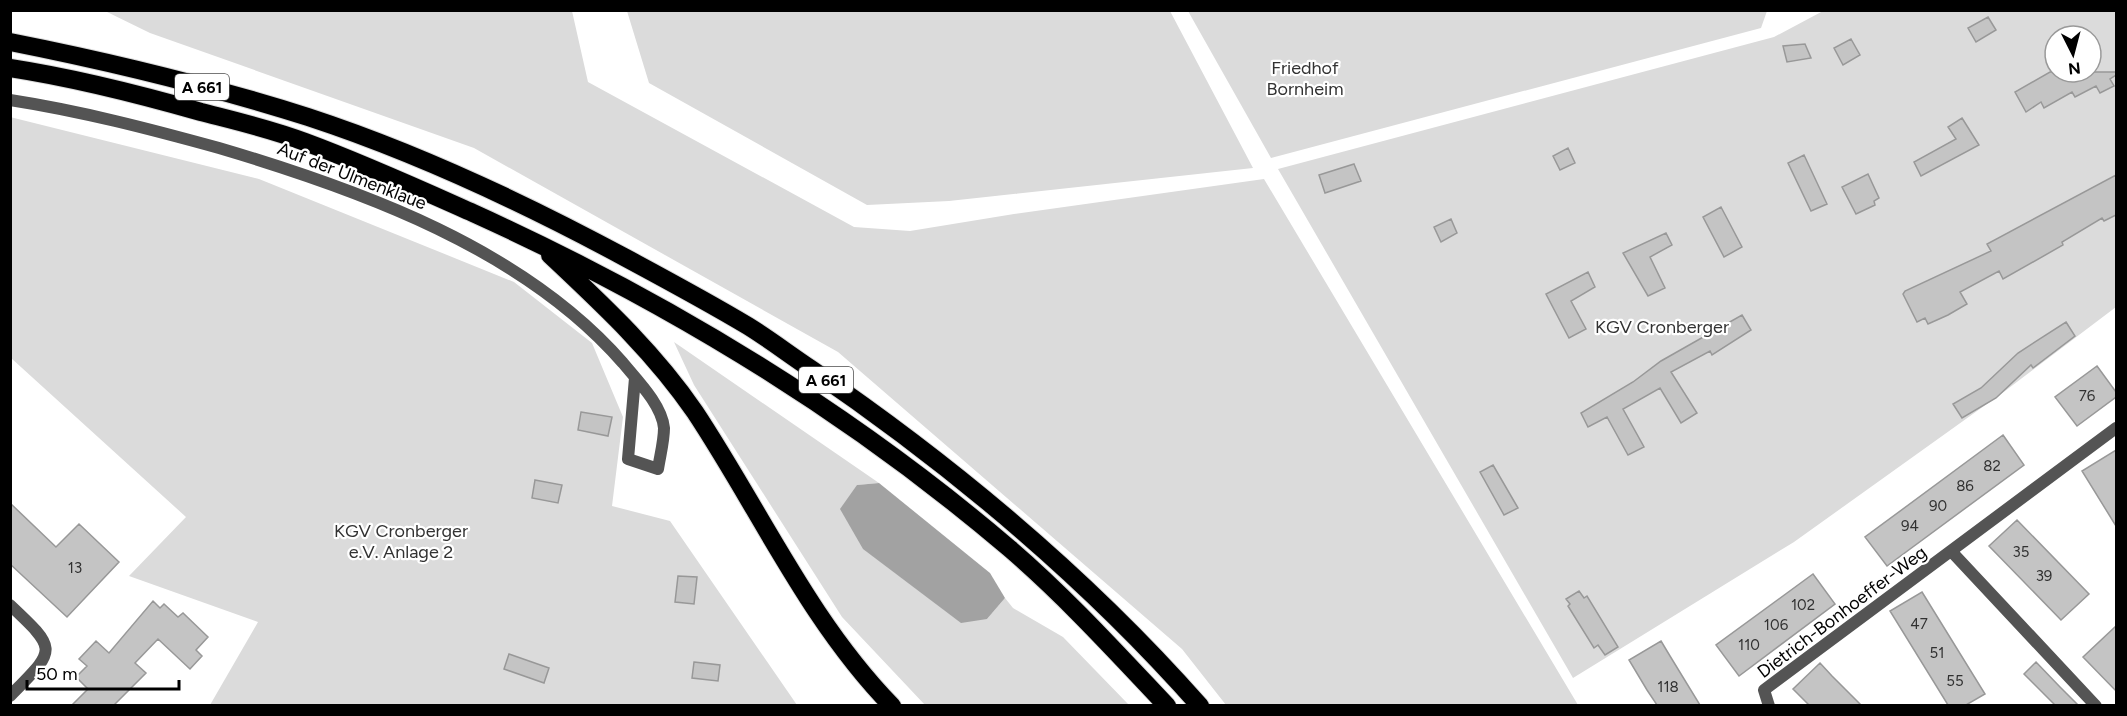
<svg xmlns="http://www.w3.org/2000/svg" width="2127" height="716" font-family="Figtree,sans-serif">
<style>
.green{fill:#dbdbdb;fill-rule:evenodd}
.water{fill:#a2a2a2}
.building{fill:#c4c4c4;stroke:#989898;stroke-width:1.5}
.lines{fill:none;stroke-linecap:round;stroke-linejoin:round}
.highway-casing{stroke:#dbdbdb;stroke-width:20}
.street{stroke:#545454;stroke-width:12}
.highway{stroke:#000;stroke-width:18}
.labels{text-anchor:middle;stroke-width:4.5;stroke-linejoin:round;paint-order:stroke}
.number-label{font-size:15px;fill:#313131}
.shield{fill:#fff;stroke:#4c4c4c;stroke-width:1.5}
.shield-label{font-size:16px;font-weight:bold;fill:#000}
.park-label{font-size:18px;fill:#323232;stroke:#fff}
.street-label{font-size:18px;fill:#000;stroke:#fff}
</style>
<rect width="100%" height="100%" fill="#fff"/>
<path class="green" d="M105,11H572L588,82L854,227L910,231L1014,214L1264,179L1578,705H1226L1182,649L838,352L474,148L150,33Z
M627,11H1170L1253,168L949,201L867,205L649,83Z
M1188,11H1767L1761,28L1271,158Z
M1823,11H2116V307L2005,391L1794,542L1573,678L1278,169L1774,37ZM2055,36H2091V72H2055Z
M10,117L259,179L514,282L592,343L623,417L612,506L670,521L797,705H210L258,622L129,576L186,517L11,358Z
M674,342L879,483L857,485L987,619L1005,598L1013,608L1063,637L1129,705H925L842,617L694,385Z"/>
<path class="water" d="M879,483L990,573L1005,598L987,619L961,623L863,549L840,509L857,485Z"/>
<path class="building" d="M1988,17L1996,30L1976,42L1968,28Z
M1851,39L1860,55L1843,65L1834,48Z
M1805,44L1811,58L1787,62L1783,46Z
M2050,72H2116V75L2110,79L2114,86L2100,93L2096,86L2075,97L2072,92L2044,108L2041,102L2026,112L2015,92Z
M1962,118L1979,145L1921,176L1914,162L1956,139L1948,127Z
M1568,148L1575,163L1560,170L1553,156Z
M1804,155L1827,204L1811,211L1788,163Z
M1354,164L1361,181L1325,193L1319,175Z
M1868,174L1879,198L1874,201L1875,205L1856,214L1842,187Z
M2116,175V215L2104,221L2102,218L2062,242L2063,245L2003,279L1999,271L1960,292L1967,304L1948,315L1928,324L1925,318L1917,322L1903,294L1905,291L1991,251L1987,244Z
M1721,207L1742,247L1724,257L1703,217Z
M1451,219L1457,233L1441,242L1434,227Z
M1666,233L1672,245L1650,257L1665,288L1648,296L1623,253Z
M1588,272L1595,287L1571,301L1586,329L1569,338L1546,294Z
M1742,315L1751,330L1712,355L1710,351L1671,372L1697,413L1681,423L1660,388L1623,409L1644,447L1628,455L1607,417L1588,427L1581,413L1633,382L1661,361Z
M2066,322L2075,336L2033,368L2031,365L1996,398L1962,418L1953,404L1981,388L2018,353Z
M2097,366L2116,392V397L2077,426L2055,397Z
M581,412L612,417L608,436L578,430Z
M2003,435L2024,465L1887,566L1865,537Z
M2116,450V526L2082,471Z
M1493,465L1518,508L1504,515L1480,472Z
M535,480L562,485L558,503L532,498Z
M10,503L56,547L79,524L119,562L67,617L10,564Z
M2017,520L2089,594L2061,620L1989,546Z
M1813,574L1835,604L1739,676L1716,645Z
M678,576L697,577L694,604L675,602Z
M1579,591L1584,598L1587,596L1618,647L1605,655L1598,645L1594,648L1568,606L1570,604L1566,599Z
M1922,592L1985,694L1966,705H1948L1890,611Z
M153,601L160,608L164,604L178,617L183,613L208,637L196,650L202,656L190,669L158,639L135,663L146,673L114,705H72L88,689L76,677L87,666L79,659L96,641L109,653Z
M2116,626V691L2083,657Z
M1661,641L1670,656L1700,705H1657L1647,690L1629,660Z
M509,654L549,668L544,683L504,669Z
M694,662L720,665L718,681L692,678Z
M2036,662L2060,687L2078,705H2055L2024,674Z
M1820,663L1832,676L1861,705H1809L1793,689Z"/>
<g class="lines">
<defs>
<path id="highway" d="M10,42C111,62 210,86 308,117C418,153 524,203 626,258C667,280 708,302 748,326C769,339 790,355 811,369C953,466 1086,577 1200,706
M10,68C75,78 138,94 201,112C236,121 271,129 305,142C362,163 417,188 473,213C667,301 847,410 1009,548C1065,596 1116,652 1167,706
M550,255C602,304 654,352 695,412C760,510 809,621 892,706"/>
</defs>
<use href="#highway" class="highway-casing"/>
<path class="street" d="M10,100C81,111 150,129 219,148C361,190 524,249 623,363C637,380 662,405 664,428C664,441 660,456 658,469L628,459L635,378
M1951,551L2096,706
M10,605C59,651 56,649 10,696
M1769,706L1764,690L2116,428"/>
<use href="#highway" class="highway"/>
</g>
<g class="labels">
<g class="number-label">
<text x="2087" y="401">76</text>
<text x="1992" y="471">82</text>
<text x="1965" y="491">86</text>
<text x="1938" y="511">90</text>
<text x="1910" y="531">94</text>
<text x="2021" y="557">35</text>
<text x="75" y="573">13</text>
<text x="2044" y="581">39</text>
<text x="1803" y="610">102</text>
<text x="1919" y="629">47</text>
<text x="1776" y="630">106</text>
<text x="1749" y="650">110</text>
<text x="1937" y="658">51</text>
<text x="1955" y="686">55</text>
<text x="1668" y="692">118</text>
</g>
<g class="shield">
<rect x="175" y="74" width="54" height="26" rx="4.5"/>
<rect x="799" y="367" width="54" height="26" rx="4.5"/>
</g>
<g class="shield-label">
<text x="202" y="93">A 661</text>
<text x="826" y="386">A 661</text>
</g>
<g class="park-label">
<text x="1305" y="74">Friedhof<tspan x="1305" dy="21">Bornheim</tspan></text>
<text x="1662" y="333">KGV Cronberger</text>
<text x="401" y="537">KGV Cronberger<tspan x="401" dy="21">e.V. Anlage 2</tspan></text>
</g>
<g class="street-label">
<text transform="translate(352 176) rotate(21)" y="6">Auf der Ulmenklaue</text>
<text transform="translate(1842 612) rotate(-37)" y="6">Dietrich-Bonhoeffer-Weg</text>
</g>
</g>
<rect width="2127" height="716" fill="none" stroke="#000000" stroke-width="24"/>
<g transform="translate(2073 54) rotate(174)"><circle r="28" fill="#ffffff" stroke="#999999" stroke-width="1.5"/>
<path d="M0-4.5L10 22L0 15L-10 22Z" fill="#000000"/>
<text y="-9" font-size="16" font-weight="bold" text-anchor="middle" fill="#000000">N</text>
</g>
<path d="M27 680v9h152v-9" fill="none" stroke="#000000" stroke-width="3"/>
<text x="36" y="680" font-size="18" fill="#000000" stroke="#ffffff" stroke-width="4.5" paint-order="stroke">50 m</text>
</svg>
